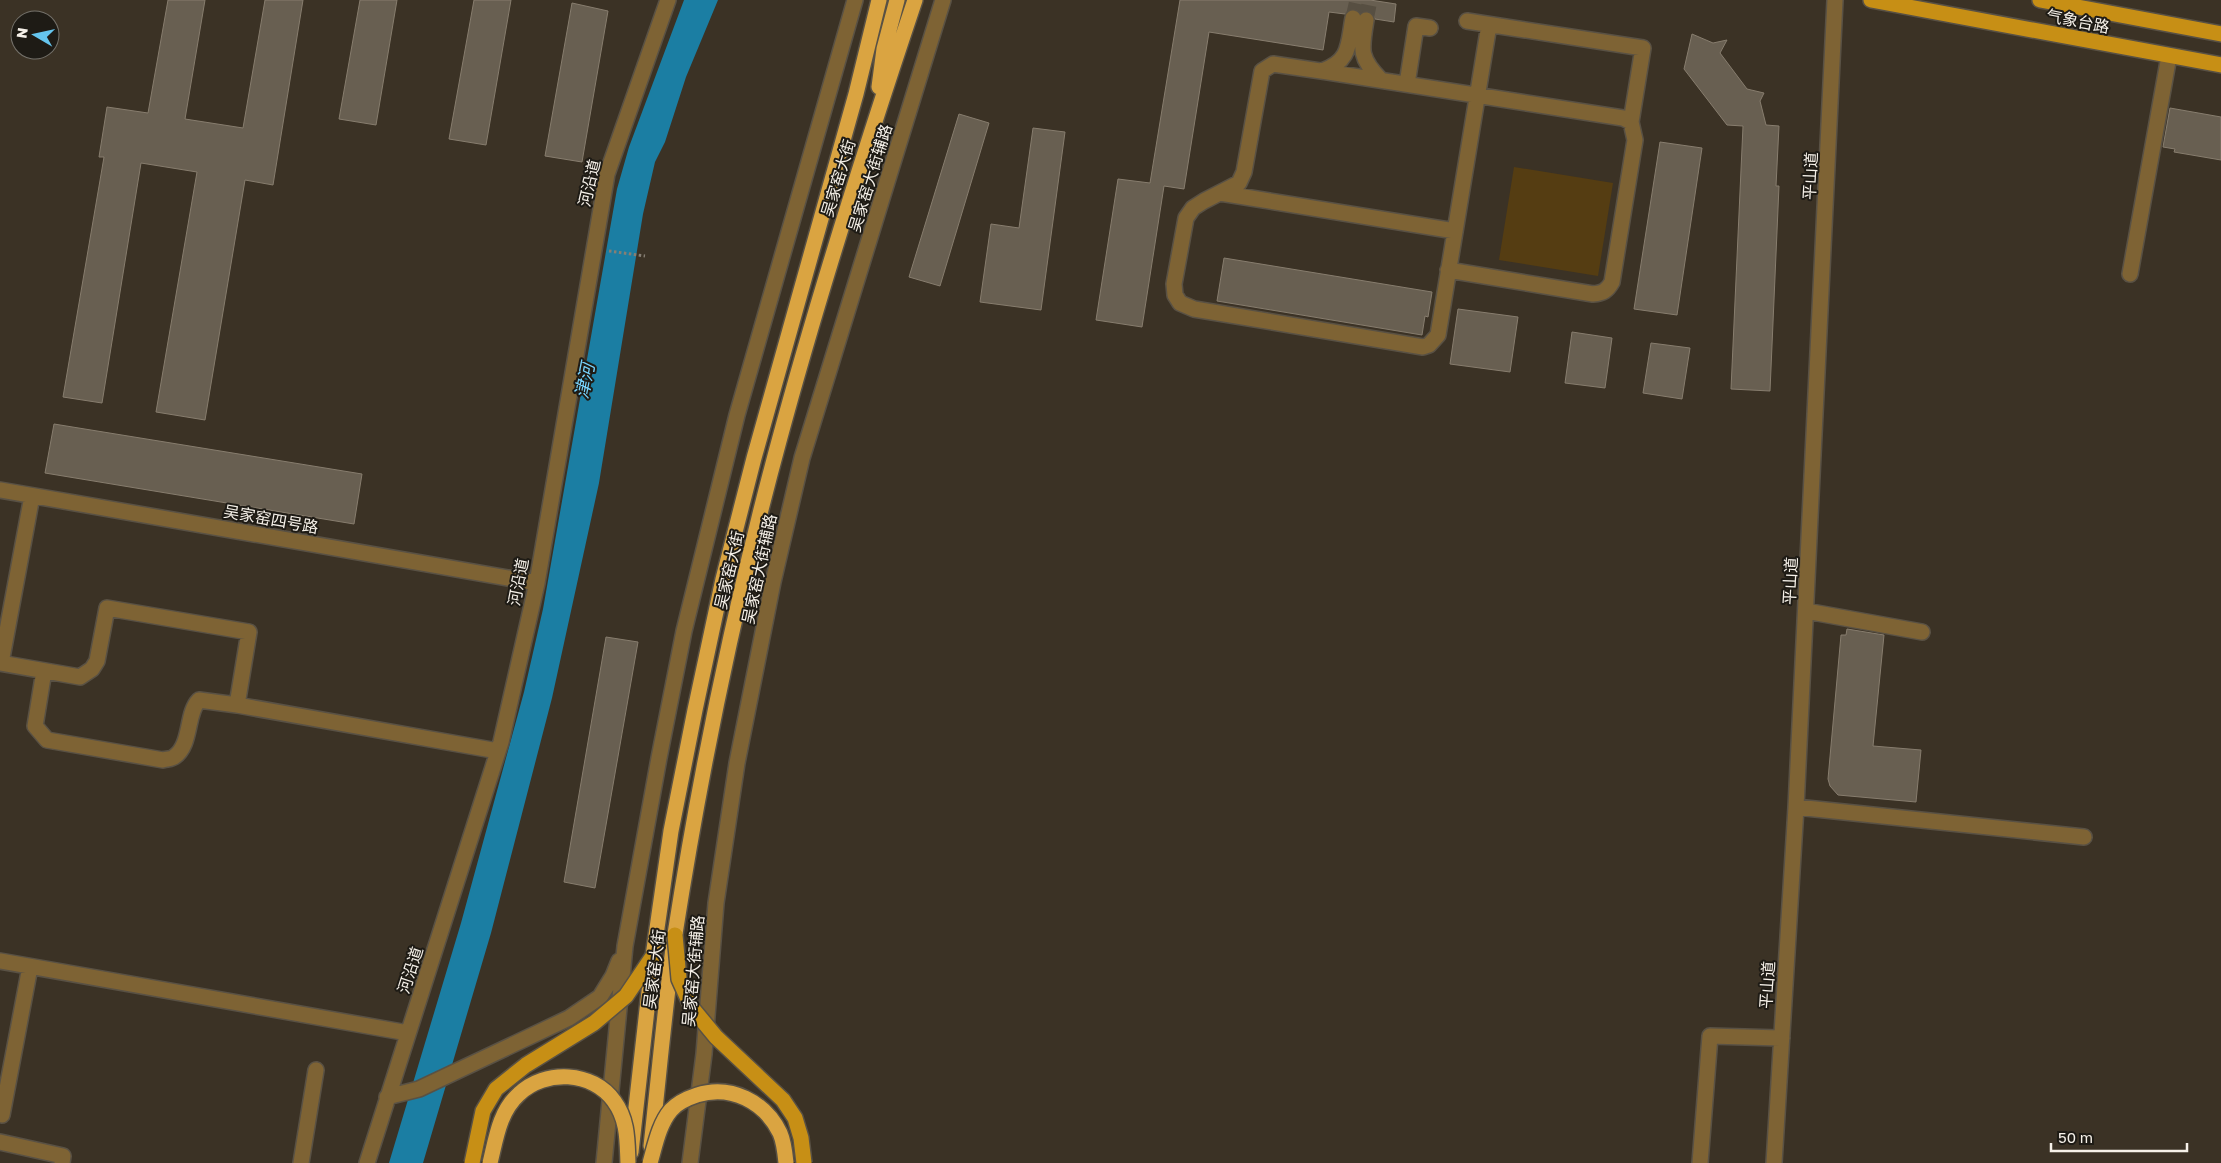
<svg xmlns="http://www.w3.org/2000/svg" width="2221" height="1163" font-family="'Golos Text','Noto Sans SC',sans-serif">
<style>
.green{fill:#553d12}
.water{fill:#1b7ea3}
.building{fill:#685f51;stroke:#877d6e}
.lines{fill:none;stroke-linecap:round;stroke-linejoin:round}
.minor-tunnel{stroke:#574f42;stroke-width:15;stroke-dasharray:15 8;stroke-linecap:butt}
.minor-casing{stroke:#595144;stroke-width:18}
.major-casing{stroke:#595144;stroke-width:18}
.highway-casing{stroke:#595144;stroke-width:18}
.path{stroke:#867f74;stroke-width:3;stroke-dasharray:2.5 2.5;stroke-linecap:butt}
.minor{stroke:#7e6334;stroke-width:15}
.major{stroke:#c78f15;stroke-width:15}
.highway{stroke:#daa441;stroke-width:15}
.major-bridge-casing{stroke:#595144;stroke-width:18;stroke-linecap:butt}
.highway-bridge-casing{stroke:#595144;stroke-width:18;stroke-linecap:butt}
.major-bridge{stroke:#c78f15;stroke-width:15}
.highway-bridge{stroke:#daa441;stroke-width:15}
.labels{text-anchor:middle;stroke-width:4;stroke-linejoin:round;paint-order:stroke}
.street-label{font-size:16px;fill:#f6f1e9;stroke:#1e1b15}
.water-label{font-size:18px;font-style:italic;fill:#78d4fe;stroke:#1e1b15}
</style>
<rect width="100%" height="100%" fill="#3b3225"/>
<path class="green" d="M1514,167L1613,183L1598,276L1499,260Z"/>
<path class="water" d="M684,0H718L686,77L665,142L655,162L643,214L599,483L552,698L491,933L423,1163H389L461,923L524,692L543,609L617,189L629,147Z"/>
<path class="building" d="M168,0H205L185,119L243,128L265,0H303L273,185L245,180L205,420L156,412L197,172L141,163L102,403L63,397L104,157H99L107,107L148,113Z
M360,0H397L376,125L339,119Z
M474,0H511L486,145L449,139Z
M1180,0H1370L1396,4L1394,22L1375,19L1372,13L1368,11L1360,13L1355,9H1350L1345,14L1329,12L1323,50L1209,32L1184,189L1164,186L1142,327L1096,320L1118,179L1150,183Z
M572,3L608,11L582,162L545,156Z
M1692,34L1713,43L1727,40L1720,53L1747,89L1764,93L1760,101L1766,125L1779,126L1776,186H1779L1770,391L1731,389L1743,126L1727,125L1684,69Z
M2170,108L2221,117V160L2174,152L2175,149L2163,147Z
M959,114L989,123L940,286L909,277Z
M1033,128L1065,132L1041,310L980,302L991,224L1019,228Z
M1660,142L1702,148L1677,315L1634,309Z
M1224,258L1432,292L1428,317L1425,316L1422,335L1217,301Z
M1458,309L1518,317L1510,372L1450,364Z
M1572,332L1612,338L1605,388L1565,383Z
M1651,343L1690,348L1682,399L1643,393Z
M54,424L362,474L354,524L45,473Z
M1847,629L1884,635L1873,746L1921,750L1916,802L1838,795L1830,786L1828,779L1841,635H1846Z
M606,637L638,642L595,888L564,882Z"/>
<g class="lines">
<path class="minor-tunnel" d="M1353,18L1357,0
M1366,20L1370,0"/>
<defs>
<path id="minor" d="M1366,20C1361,50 1359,58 1381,80
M1467,21L1643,48L1631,122
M1322,71C1351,61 1348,44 1353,18
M1407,84L1416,26L1430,28
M1220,193L1455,231
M1448,270L1593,294C1603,293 1607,291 1612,282L1635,140L1631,122L1623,118C1507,99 1390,81 1273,64L1262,71L1244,172L1239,183L1204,201L1193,208L1186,218L1174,284L1175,295L1180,303L1194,309L1423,347L1429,345L1438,335L1489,25
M2130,274L2169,56
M0,490L537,583
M1806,611L1922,632
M0,663L80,677L92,669L97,661L107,608L249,632L237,705L498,751
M1,663L32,496
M44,671L35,726L47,740L163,760C166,759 172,759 174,757C192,745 186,713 199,700L237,705
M1796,807L2084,837
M0,961L408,1033
M387,1097L419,1089L569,1018L600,997L613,976L619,961
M2,1115L30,967
M0,1142L63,1156L62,1163
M301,1163L316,1070
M367,1163L501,742L537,583L607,174L668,0
M604,1163L625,946L659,758L684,631L737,415L855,0
M690,1163L704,1054L716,903L737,763L773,582L802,458L943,0
M1700,1163L1710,1036L1782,1038
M1774,1163L1796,807L1835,0"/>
<path id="major" d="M1871,0L2221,65
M2040,0L2221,34"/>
<path id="highway" d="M879,87L884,49L897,0
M651,1146C659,1075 665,1004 675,934C701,768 735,603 779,441C819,293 866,146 915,0
M631,1152L653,956L671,831L695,710L723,579L754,458L856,94L879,0"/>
</defs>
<use href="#minor" class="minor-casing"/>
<use href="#major" class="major-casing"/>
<use href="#highway" class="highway-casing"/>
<path class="path" d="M609,251L645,256"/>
<use href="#minor" class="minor"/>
<use href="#major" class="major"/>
<use href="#highway" class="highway"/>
<defs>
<path id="major-bridge" d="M675,935L679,979L692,1008L716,1037L783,1100L795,1118L801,1138L804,1163
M472,1163L483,1111L496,1089L526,1065L594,1023L626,996L653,956"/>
<path id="highway-bridge" d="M490,1163C496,1139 499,1112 519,1094C545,1069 593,1071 614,1101C628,1120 627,1141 628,1163
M650,1163C655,1146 659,1124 671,1110C678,1102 688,1098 697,1095C731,1084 765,1102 780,1133C784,1142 785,1153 786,1163"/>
</defs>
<use href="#major-bridge" class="major-bridge-casing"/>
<use href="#highway-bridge" class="highway-bridge-casing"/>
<use href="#major-bridge" class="major-bridge"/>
<use href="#highway-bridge" class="highway-bridge"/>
</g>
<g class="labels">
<g class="street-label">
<text transform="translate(2078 21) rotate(11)" y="6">气象台路</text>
<text transform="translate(1810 176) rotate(-87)" y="6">平山道</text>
<text transform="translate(838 178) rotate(-73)" y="6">吴家窑大街</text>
<text transform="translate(870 178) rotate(-73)" y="6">吴家窑大街辅路</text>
<text transform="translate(589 183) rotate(-77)" y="6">河沿道</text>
<text transform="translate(271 519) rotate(10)" y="6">吴家窑四号路</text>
<text transform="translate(759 569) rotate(-78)" y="6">吴家窑大街辅路</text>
<text transform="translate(729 570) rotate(-77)" y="6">吴家窑大街</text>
<text transform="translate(1790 581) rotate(-87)" y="6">平山道</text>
<text transform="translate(518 582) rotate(-79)" y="6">河沿道</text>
<text transform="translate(654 969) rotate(-83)" y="6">吴家窑大街</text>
<text transform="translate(410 970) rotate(-72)" y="6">河沿道</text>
<text transform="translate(693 971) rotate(-85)" y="6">吴家窑大街辅路</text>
<text transform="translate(1767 985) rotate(-86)" y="6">平山道</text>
</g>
<g class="water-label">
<text transform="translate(585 381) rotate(-79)" y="6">津河</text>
</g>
</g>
<g transform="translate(35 35) rotate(279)"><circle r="24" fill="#1e1b15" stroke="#74716a"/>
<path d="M0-4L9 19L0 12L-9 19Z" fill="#65c5ee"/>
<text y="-8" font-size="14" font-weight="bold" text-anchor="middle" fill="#f6f1e9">N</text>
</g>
<path d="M2051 1143v8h136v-8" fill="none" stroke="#f6f1e9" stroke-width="2.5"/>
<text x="2058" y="1143" font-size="15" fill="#f6f1e9" stroke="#1e1b15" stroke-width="4" paint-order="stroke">50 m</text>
</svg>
